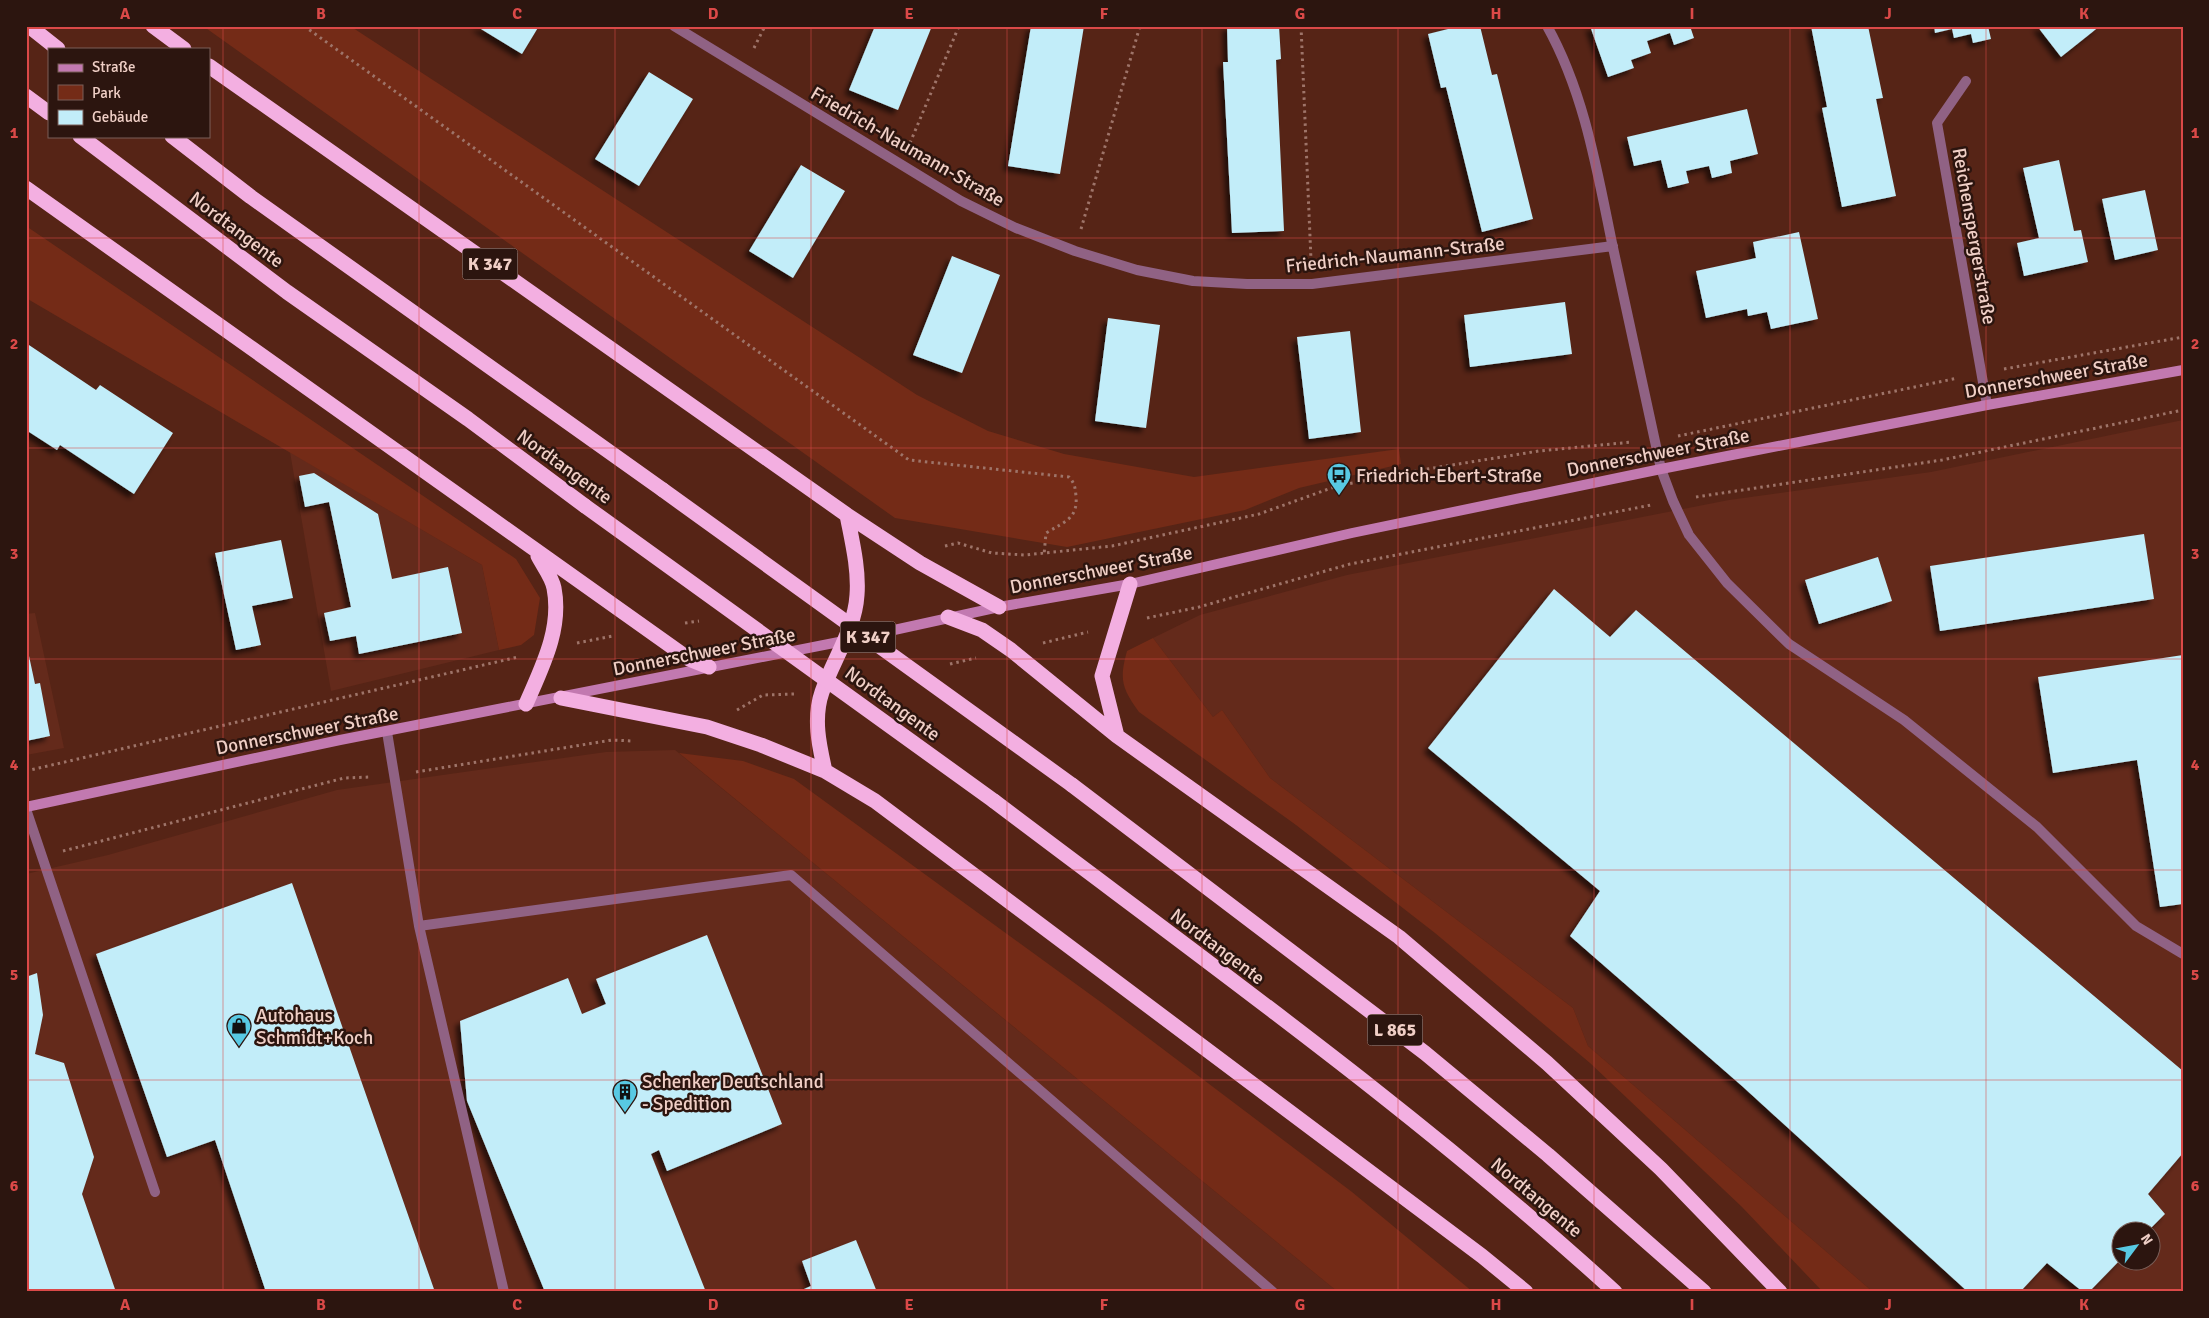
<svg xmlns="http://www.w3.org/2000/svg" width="2209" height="1318" font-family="Signika,sans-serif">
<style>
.built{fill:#642a1b;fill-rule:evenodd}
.green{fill:#742b17}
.building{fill:#c2edf9;filter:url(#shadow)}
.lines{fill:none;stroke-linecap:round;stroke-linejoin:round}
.path{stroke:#9e7469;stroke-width:3;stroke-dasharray:2.5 4;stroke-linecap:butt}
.lane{stroke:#906284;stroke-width:10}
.street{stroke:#906284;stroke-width:10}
.secondary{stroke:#c279b0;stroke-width:10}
.highway{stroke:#f3afe1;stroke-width:15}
.highway-bridge{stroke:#f3afe1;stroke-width:15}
.grid{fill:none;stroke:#db4948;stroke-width:1;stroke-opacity:0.55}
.labels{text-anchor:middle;stroke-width:5;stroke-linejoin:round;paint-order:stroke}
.shield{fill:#2c150f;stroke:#b5978f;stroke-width:1}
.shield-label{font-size:18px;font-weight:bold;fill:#f0cfc6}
.street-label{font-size:19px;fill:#f0cfc6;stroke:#2c150f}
.poi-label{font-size:19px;fill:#f0cfc6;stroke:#2c150f;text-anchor:start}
.neatline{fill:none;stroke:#db4948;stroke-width:2}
.grid-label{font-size:16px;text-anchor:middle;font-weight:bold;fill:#db4948}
</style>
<defs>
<filter id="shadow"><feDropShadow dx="-4.5" dy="4.5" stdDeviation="2.5" flood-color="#0009"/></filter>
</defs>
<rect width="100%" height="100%" fill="#562416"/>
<path class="built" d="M2183,420V1292H1873L1588,1046L1573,1008L1270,778L1222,710L1213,717L1153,638L1200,615L1347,575L1729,500L1931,472ZM2122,1230H2152V1260H2122Z
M290,452L482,565L499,650L331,691Z
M35,613L64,748L26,755V614Z
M675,750L1338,1292H26V874L108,855L337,790L606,752Z"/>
<path class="green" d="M203,26H350L917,395L988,431L1064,454L1194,477L1399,449L1401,464L1299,488L1245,510L1067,547L895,518Z
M26,226L516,559L540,598L534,635L521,645L499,650L482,565L26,298Z
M1153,638L1213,717L1222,710L1270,778L1573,1008L1588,1046L1873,1292H1823L1742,1207L1590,1063L1435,933L1296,825L1139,712C1122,688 1119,680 1127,651Z
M679,753L743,761L794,779L1102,1003L1352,1192L1473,1292H1338Z"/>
<path class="building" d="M476,26H539L522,54Z
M875,26H932L898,110L849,90Z
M1031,26H1084L1060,174L1008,166Z
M1227,26H1279L1281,59L1276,60L1284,231L1232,233L1223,62H1228Z
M1460,26H1480L1492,75L1497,74L1533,219L1482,232L1446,87L1441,88L1428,34Z
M1590,26H1690L1694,38L1674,45L1670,33L1647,41L1651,53L1631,60L1634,68L1608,77Z
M1811,26H1868L1883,98L1876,99L1896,196L1842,207L1822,108L1827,107Z
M1934,26H1988L1991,39L1973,43L1971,34L1954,38L1952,29L1935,33Z
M2037,26H2100L2061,57Z
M649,72L693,99L639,186L595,159Z
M1747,109L1758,154L1730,161L1732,173L1712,178L1709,166L1686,171L1689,183L1668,188L1661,160L1634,166L1627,137Z
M2059,160L2074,231L2081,230L2088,262L2024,276L2017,243L2039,238L2023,168Z
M801,165L845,191L793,278L749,251Z
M2145,190L2158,250L2115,260L2102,199Z
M1799,232L1818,319L1771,329L1767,312L1748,316L1747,309L1706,318L1696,271L1756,258L1753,242Z
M952,256L1000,275L962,373L913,355Z
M1565,302L1572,354L1470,367L1464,315Z
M1108,318L1160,325L1146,428L1095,421Z
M1350,331L1361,432L1309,439L1297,337Z
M26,343L96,390L100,385L173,433L134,494L60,445L57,450L26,430Z
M314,473L378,514L392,579L448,567L462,633L359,654L356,636L330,641L324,613L351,607L329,502L305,507L299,476Z
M2144,534L2154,599L1940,631L1930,566Z
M281,540L293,598L252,606L261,645L236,650L215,553Z
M1878,557L1892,601L1819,624L1805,580Z
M1554,589L1610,637L1636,610L2183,1071V1153L2148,1194L2165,1214L2149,1230H2122V1258L2089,1292H2083L2047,1263L2020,1292H1968L1742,1086L1570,936L1600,891L1428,748Z
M2183,655V904L2160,907L2137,760L2053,773L2038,677Z
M29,656L35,684L40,683L50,736L26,741V657Z
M292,883L435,1292H266L215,1140L167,1157L96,954Z
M707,935L782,1124L667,1171L659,1150L651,1154L706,1292H545L467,1101L460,1021L568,978L582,1014L606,1004L596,979Z
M37,973L43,1015L35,1054L64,1063L94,1157L82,1194L116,1292H26V977Z
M856,1240L877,1292H797L811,1286L802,1261Z"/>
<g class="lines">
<path class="path" d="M304,26L909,460L1069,477C1075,484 1075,487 1076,496C1078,519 1064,522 1046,533L1044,555
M1301,26L1311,260
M754,48L765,26
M910,143L959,26
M1081,229L1140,26
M2004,369L2183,337
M1678,436L1958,378
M1696,497L1942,460L2183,410
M945,546L958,543L992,553L1025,555L1112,546L1259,514L1337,486L1421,470L1539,451L1632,442
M1147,618L1199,607L1350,564L1651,505
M685,623L699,621
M577,643L613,636
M1043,643L1088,632
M950,664L976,658
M737,710L763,695L794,694
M26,771L518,657
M416,772L612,740L632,741
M63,851L344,778L370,777"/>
<path class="lane" d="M1661,469L1673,501L1689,535L1727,583L1789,644L1904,720L2037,827L2136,926L2183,954
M387,732L419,926L791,875L1273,1292
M26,809L155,1192
M419,926L504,1292"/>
<path class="street" d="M674,26L961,201L1016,228L1075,251L1137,270L1193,281L1247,284H1312L1613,246
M1547,26C1584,92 1597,170 1612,243C1628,318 1645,393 1661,469
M1966,81L1937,123L1987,405"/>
<path class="secondary" d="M26,807L340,740L844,641L999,607L1130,584L1352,533L1661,469L1987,405L2183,370"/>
<path class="highway" d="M29,26L58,49
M153,26L184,49
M209,66L847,515L920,563L999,607
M26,96L49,113
M80,136L287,292L468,419L585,506
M172,136L251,197L663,490
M26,188L689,659L709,667
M948,617L982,630L1011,650L1117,736L1399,937L1547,1063L1661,1169L1780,1292
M561,698L707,727L761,745L825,771L875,801L1482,1256L1526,1292
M526,704C542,667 562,629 554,588C552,577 543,566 538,556
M1117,736L1102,676L1130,584
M825,771C819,745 813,718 822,692C833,660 855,629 857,595C859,569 852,541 847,515
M1072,785L1425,1053L1548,1155L1704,1292
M994,801C1204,960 1420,1114 1615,1292"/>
<path class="highway-bridge" d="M663,490L1072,785
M585,506L994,801"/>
</g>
<path class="grid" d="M223,26V1292M419,26V1292M615,26V1292M811,26V1292M1007,26V1292M1202,26V1292M1398,26V1292M1594,26V1292M1790,26V1292M1986,26V1292M26,238H2183M26,448H2183M26,659H2183M26,870H2183M26,1080H2183"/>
<defs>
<symbol id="bus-pin" viewBox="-11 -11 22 30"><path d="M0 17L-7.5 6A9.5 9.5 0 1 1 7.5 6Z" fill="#58c9e3" stroke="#2c150f"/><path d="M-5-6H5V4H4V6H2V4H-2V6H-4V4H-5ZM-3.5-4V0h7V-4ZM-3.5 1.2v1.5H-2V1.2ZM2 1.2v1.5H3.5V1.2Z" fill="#111"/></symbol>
<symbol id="shop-pin" viewBox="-11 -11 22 30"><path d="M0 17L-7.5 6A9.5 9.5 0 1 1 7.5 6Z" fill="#58c9e3" stroke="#2c150f"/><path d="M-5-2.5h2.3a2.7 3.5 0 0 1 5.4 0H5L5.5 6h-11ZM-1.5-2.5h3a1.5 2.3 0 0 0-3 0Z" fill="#111"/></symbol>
<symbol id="building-pin" viewBox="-11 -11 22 30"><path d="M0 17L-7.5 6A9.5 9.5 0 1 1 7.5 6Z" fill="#58c9e3" stroke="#2c150f"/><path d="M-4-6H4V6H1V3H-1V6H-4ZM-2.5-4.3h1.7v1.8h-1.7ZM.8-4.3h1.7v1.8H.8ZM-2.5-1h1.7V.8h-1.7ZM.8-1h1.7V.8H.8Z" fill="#111"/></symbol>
</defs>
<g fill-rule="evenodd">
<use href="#bus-pin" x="1325" y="461" width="28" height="38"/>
<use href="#shop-pin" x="225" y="1012" width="28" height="38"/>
<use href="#building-pin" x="611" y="1078" width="28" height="38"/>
</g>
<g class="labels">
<g class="shield">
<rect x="462.5" y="248.5" width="55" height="31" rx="4"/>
<rect x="840.5" y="621.5" width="55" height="31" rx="4"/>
<rect x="1367.5" y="1014.5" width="55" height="31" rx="4"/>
</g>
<g class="shield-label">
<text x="490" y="270">K 347</text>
<text x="868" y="643">K 347</text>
<text x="1395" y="1036">L 865</text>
</g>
<g class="street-label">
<text transform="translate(908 146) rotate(30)" y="7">Friedrich-Naumann-Straße</text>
<text transform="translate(237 229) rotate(37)" y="7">Nordtangente</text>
<text transform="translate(1975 236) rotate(80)" y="7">Reichenspergerstraße</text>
<text transform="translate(1395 254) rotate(-6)" y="7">Friedrich-Naumann-Straße</text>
<text transform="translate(2056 375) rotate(-10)" y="7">Donnerschweer Straße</text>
<text transform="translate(1658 452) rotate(-11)" y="7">Donnerschweer Straße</text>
<text transform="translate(565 466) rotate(36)" y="7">Nordtangente</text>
<text transform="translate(1101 569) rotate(-11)" y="7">Donnerschweer Straße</text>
<text transform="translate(704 651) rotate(-11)" y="7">Donnerschweer Straße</text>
<text transform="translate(893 703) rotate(36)" y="7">Nordtangente</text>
<text transform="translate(307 730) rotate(-11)" y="7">Donnerschweer Straße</text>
<text transform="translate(1218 946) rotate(37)" y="7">Nordtangente</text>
<text transform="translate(1537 1197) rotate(40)" y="7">Nordtangente</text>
</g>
<g class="poi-label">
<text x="1356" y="482">Friedrich-Ebert-Straße</text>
<text x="256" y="1022">Autohaus<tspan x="256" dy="22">Schmidt+Koch</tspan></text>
<text x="642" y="1088">Schenker Deutschland<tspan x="642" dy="22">- Spedition</tspan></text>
</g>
</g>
<rect width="2209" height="1318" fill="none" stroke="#2c150f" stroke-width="55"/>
<rect x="48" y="48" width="162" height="90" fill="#2c150f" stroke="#7a5f58"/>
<rect x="58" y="64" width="25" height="8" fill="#c279b0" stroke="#7a5f58"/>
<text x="92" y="72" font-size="15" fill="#f0cfc6">Straße</text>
<rect x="58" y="85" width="25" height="15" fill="#742b17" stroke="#7a5f58"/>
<text x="92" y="98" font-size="15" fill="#f0cfc6">Park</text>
<rect x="58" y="110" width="25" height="15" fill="#c2edf9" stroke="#7a5f58"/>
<text x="92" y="122" font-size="15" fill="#f0cfc6">Gebäude</text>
<g transform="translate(2136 1246) rotate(58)"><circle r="24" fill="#2c150f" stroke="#7a5f58"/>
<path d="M0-4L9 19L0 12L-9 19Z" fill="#58c9e3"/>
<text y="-8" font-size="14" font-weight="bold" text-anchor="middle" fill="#f0cfc6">N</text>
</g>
<rect x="28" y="28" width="2154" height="1262" class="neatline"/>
<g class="grid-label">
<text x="125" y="19">A</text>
<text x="321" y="19">B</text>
<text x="517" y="19">C</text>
<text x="713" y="19">D</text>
<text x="909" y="19">E</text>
<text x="1104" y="19">F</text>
<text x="1300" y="19">G</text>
<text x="1496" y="19">H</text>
<text x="1692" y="19">I</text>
<text x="1888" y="19">J</text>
<text x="2084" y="19">K</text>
<text x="14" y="138">1</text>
<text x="2195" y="138">1</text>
<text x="14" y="349">2</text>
<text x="2195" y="349">2</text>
<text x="14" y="559">3</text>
<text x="2195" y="559">3</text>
<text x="14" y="770">4</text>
<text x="2195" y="770">4</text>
<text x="14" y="980">5</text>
<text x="2195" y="980">5</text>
<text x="14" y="1191">6</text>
<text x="2195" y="1191">6</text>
<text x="125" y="1310">A</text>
<text x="321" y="1310">B</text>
<text x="517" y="1310">C</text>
<text x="713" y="1310">D</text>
<text x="909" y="1310">E</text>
<text x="1104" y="1310">F</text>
<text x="1300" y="1310">G</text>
<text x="1496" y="1310">H</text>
<text x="1692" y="1310">I</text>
<text x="1888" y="1310">J</text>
<text x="2084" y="1310">K</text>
</g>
</svg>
